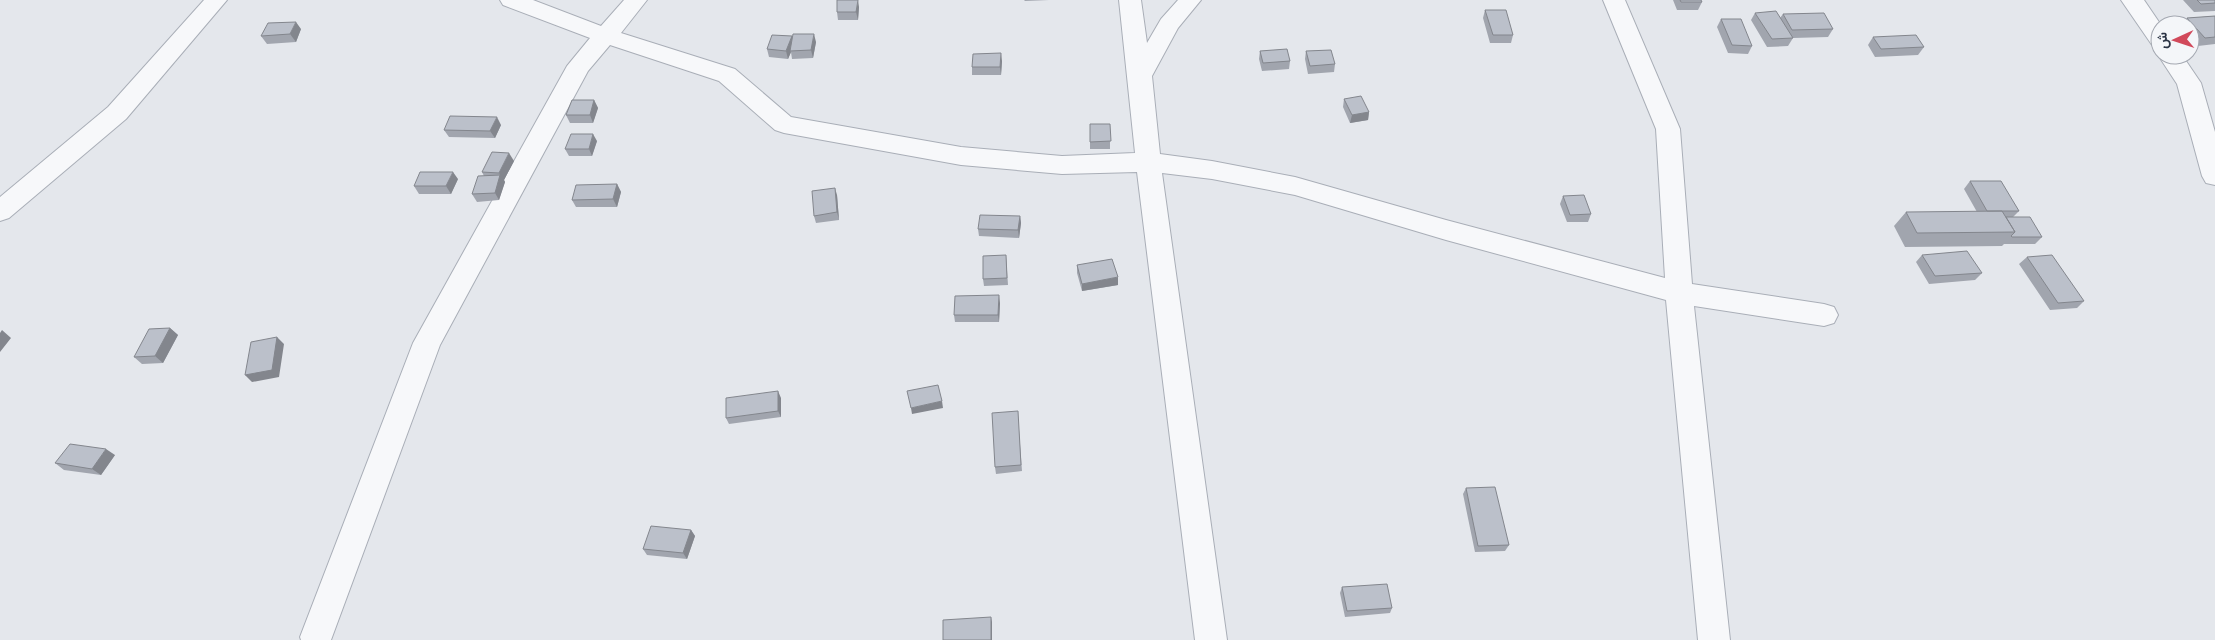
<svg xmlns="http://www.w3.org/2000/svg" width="2215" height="640" font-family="'DM Sans',Vazirmatn,sans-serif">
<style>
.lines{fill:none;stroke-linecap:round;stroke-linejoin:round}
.street-casing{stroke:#a9aeb7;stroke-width:2}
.street{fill:#f7f8fa;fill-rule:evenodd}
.wall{fill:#a1a5ae}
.shaded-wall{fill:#83868d}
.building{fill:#bbc0ca;stroke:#83868d}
</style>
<rect width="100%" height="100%" fill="#e4e7ec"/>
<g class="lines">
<defs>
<path id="street" d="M204,0H227L126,119L9,218L0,221V197L108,107Z
M500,0H533L601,26L624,0H647L621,33L735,69L791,117L961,147L1062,156L1135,153L1119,0H1141L1147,43L1161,19L1178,0H1201L1178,28L1152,76L1160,154L1212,161L1295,177L1446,220L1665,278L1656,129L1603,0H1625L1680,129L1692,284L1824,304L1834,307L1838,315L1834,323L1824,326L1694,306L1730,640H1698L1666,300L1446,240L1295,195L1212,179L1162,173L1227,640H1195L1137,172L1062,174L961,165L784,133L775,130L719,81L610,45L588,71L440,345L331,640H301L300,637L413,343L567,66L590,38L503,5Z
M2121,0H2144L2161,25L2160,48L2152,45Z
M2160,52V55H2182L2201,83L2215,132V185L2206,183L2202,176L2177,84L2158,55Z"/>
</defs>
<use href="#street" class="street-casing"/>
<use href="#street" class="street"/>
</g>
<path class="wall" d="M1024,0H1049L1025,1Z
M1673,0H1701L1702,2L1698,10H1677Z
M2183,0H2215V11L2194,12Z
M859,7L858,20H838L837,12Z
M1485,10L1513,35L1511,43H1490L1483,18Z
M1755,13L1780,18L1783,14L1833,29L1828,37L1793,38L1788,46L1767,47L1751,20Z
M2215,16V44L2198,46L2190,37V25H2180L2187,18Z
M1721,19L1752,46L1748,54L1728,53L1717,27Z
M301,29L296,42L267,44L261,36Z
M1873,37L1924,47L1918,55L1875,57L1868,45Z
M792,38L816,42L813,58L792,59L791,52L788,59L769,57L767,49Z
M1260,51L1290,61L1289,69L1262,71L1259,59Z
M1306,51L1335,64L1334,72L1308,74L1305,59Z
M1002,61L1001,75H972V67Z
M1344,99L1369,112L1368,120L1350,123L1343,107Z
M594,100L598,108L593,123H570L566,115Z
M1090,124H1110V149H1090Z
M501,125L495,138L449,137L444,130Z
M597,141L592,156H569L565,149Z
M514,161L504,180L505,182L499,200L477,202L472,194L484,176L482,172Z
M458,179L451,194H419L414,186Z
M1970,181L2019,211L2013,217L2042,237L2035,244H2004L2002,246L1905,247L1894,226L1906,212H1977L1964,189Z
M617,184L621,192L617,207H576L572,200Z
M837,195L839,220L816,223L814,216Z
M1563,196L1591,214L1588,222H1567L1560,204Z
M1020,216L1021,223L1019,238L979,236L978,229Z
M1006,255L1008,285L984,286L983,279Z
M1922,255L1982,273L1975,280L1929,284L1916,262Z
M2027,257L2084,301L2077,308L2050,310L2019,264Z
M1077,265L1118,285L1082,291L1077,273Z
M1000,303L999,322H955L954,315Z
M170,328L178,335L163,363L142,364L134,357Z
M781,398V417L729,424L726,418Z
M1018,417L1022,471L996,474L995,467Z
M115,455L101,475L64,470L55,463Z
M1466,488L1509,545L1505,551L1475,552L1463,494Z
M691,530L695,536L687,559L647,555L643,549Z
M1342,587L1392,608L1390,613L1345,617L1340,593Z"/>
<path class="shaded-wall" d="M858,0L859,7L858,20L856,12Z
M296,22L301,29L296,42L290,34Z
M814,34L816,42L813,58L811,50Z
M792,36L794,44L790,51L791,52L788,59L786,51Z
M1001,53L1002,61L1001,75L1000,67Z
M594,100L598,108L593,123L590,115Z
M1369,112L1368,120L1350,123L1352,115Z
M497,117L501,125L495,138L490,131Z
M593,134L597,141L592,156L589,149Z
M509,153L514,161L504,180L505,182L499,200L495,193L500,175L499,173Z
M453,172L458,179L451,194L446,186Z
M617,184L621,192L617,207L613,199Z
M835,188L837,195L839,220L837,212Z
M1020,216L1021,223L1019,238L1018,230Z
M1118,277V285L1082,291V284Z
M999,295L1000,303L999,322L998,315Z
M170,328L178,335L163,363L155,356Z
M2,330L11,338L0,352V333Z
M277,337L284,344L279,377L252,382L245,375Z
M778,391L781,398V417L778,411Z
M942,401L943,408L912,414L911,408Z
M106,449L115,455L101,475L92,469Z
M691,530L695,536L687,559L683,553Z
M991,617L992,622V640H991Z"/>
<path class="building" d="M837,0H858L856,12H837Z
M1680,0H1701L1702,2H1681Z
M2197,0H2215V3L2201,4Z
M1485,10H1506L1513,35H1493Z
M1776,11L1793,38L1772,39L1755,13Z
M1824,13L1833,29L1792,30L1783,14Z
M2215,16V37L2205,38L2187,18Z
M1721,19H1741L1752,46L1732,45Z
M296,22L290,34L261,36L268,23Z
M793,34H814L811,50L790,51Z
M772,35L792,36L786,51L767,49Z
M1916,35L1924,47L1881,49L1873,37Z
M1287,49L1290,61L1263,63L1260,51Z
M1331,50L1335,64L1310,66L1306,51Z
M1001,53L1000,67H972L973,54Z
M1361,96L1369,112L1352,115L1344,99Z
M572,100H594L590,115H566Z
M450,116L497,117L490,131L444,130Z
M1090,124H1110L1111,141L1090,142Z
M571,134H593L589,149H565Z
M492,152L509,153L499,173L482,172Z
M420,172H453L446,186H414Z
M500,175L495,193L472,194L478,176Z
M1970,181H2001L2019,211H1987Z
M617,184L613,199L572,200L576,185Z
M835,188L837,212L814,216L812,191Z
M1584,195L1591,214L1570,215L1563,196Z
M2002,211L2015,232L1917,233L1906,212Z
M980,215L1020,216L1018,230L978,229Z
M2006,217H2030L2042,237H2012L2011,236L2015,232Z
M1967,251L1982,273L1935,276L1922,255Z
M1006,255L1007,278L983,279V256Z
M2052,255L2084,301L2058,303L2027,257Z
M1112,259L1118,277L1082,284L1077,265Z
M999,295L998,315H954L955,296Z
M170,328L155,356L134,357L149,329Z
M277,337L272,370L245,375L251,342Z
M938,385L942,401L911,408L907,391Z
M778,391V411L726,418V398Z
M1018,411L1021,465L995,467L992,413Z
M70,444L106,449L92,469L55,463Z
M1495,487L1509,545L1478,546L1466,488Z
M651,526L691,530L683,553L643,549Z
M1387,584L1392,608L1347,611L1342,587Z
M991,617V640H943V620Z"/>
<g transform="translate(2175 40) rotate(267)"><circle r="24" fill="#f4f6f9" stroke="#a4a8b1"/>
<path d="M0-4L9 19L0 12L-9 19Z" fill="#d1495b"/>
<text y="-8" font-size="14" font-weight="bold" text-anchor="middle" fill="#2b3445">ش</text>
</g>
</svg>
